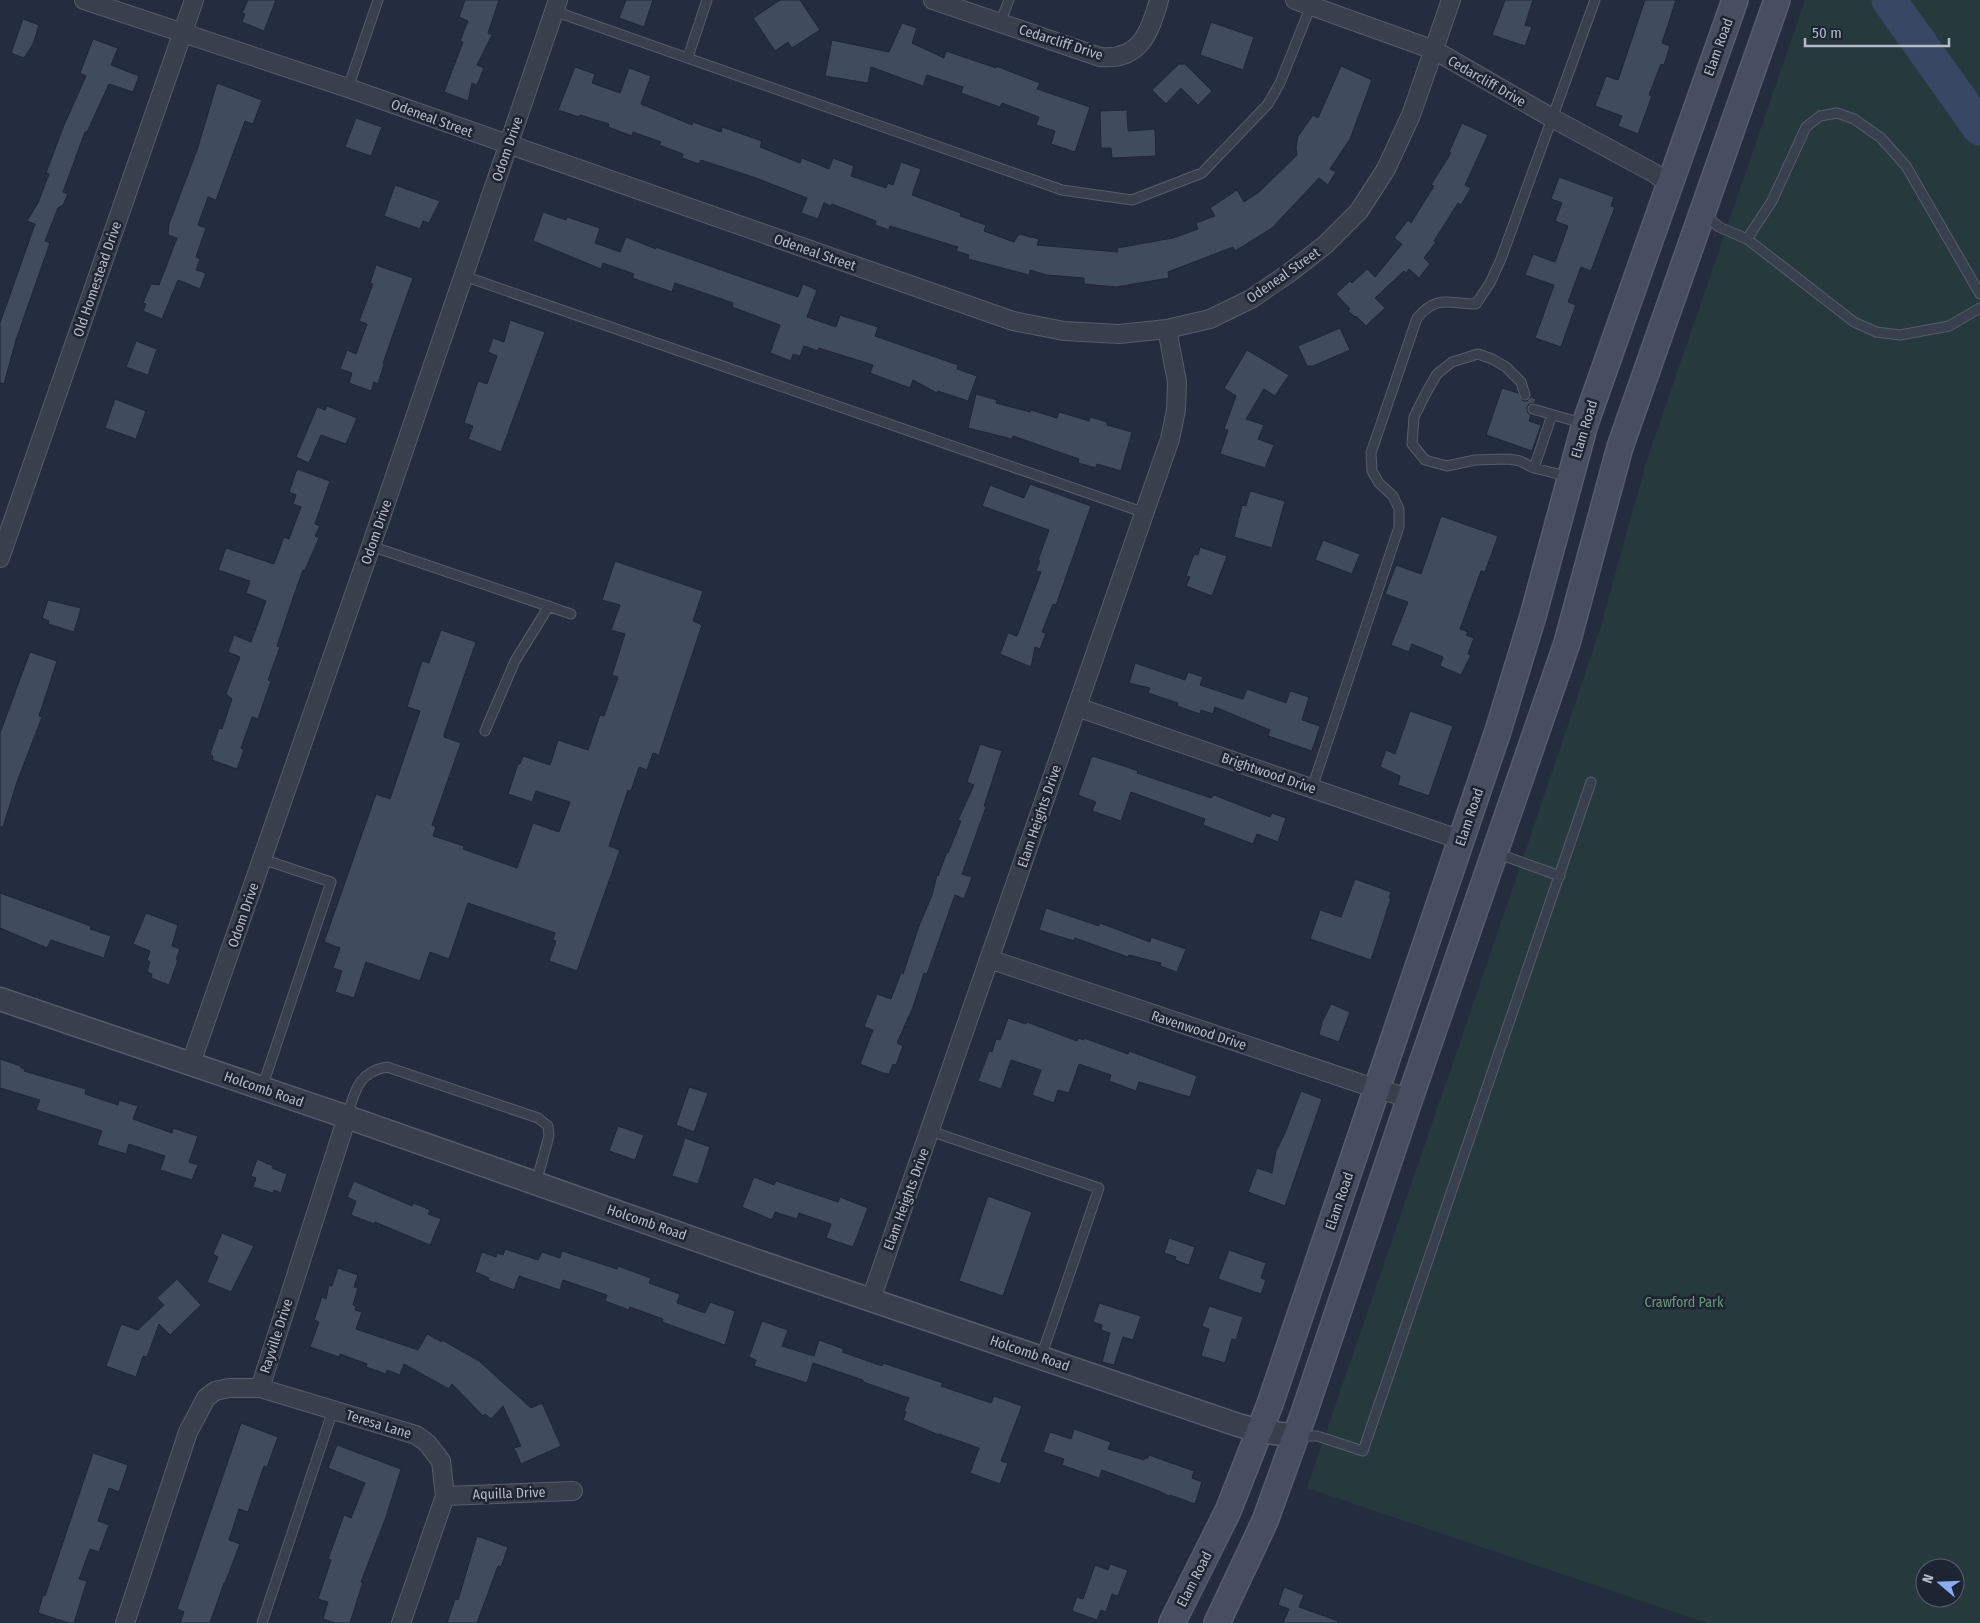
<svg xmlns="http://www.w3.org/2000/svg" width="1980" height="1623" font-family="'Fira Sans Condensed',sans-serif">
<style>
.green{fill:#263a3e;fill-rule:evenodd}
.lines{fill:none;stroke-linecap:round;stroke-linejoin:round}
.river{stroke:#384764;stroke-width:35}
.building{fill:#404b5c;stroke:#1f2634}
.service-casing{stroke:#565d6b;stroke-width:11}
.minor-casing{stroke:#565d6b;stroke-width:20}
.tertiary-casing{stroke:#565d6b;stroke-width:25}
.secondary-casing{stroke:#565d6b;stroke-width:28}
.service{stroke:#383f4d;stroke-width:9}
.minor{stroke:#383f4d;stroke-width:18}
.tertiary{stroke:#383f4d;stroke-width:22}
.secondary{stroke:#464e60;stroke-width:25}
.labels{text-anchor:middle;stroke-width:5;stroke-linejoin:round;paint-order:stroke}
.street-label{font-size:14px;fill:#b4bac8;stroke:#1d2432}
.park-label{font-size:14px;fill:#6b9979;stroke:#1d2432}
</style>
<rect width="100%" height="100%" fill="#242d3d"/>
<path class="green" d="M1805,0H1980V1623H1707L1307,1488L1528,844L1600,629L1646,463ZM1925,1568H1955V1598H1925Z"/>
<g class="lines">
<path class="river" d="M1889,0L1980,128"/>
</g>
<path class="building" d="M248,0H276L264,31L242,22L245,14L242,13Z
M465,0H499L488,33L492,35L477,65L484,68L477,85L472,83L468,101L444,92L463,42L460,41L468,21L459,17Z
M626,0H653L644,27L619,18Z
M780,0H800L820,30L792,48L788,42L775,51L753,18Z
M1505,0H1533L1525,25L1532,27L1525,46L1492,35Z
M1645,0H1676L1662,43L1670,46L1664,65L1661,64L1649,95L1652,96L1638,134L1618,126L1622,116L1595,106L1606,76L1618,80Z
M23,19L39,25L33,44L24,58L11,53Z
M1211,22L1254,37L1243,70L1200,55Z
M902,23L917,28L912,43L944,58L946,51L996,68V66L1040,83L1037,89L1090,107L1075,152L1051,144L1055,131L1036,125L1039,117L1002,103L1000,107L961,93L963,87L927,75L923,86L871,67L868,83L825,76L832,40L889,52Z
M93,39L118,48L111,65L139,76L133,92L109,84L87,132H85L63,192L68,194L63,205L58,208L45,241L50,243L16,340L4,384L0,383V323L35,224L27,221L38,203L49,174L46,173L64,125L86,76L80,73Z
M1179,64H1185L1212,91L1198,105L1181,88L1166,104L1152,90Z
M1341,66L1372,80L1350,139L1330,169L1336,172L1328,185L1319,178L1272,228L1235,251L1233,247L1168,272L1169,278L1116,287L1084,284V278L1047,275L1030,270L1029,275L968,259L969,255L956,251L958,247L890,226L889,230L875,225L876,221L832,204L831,206L824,203L818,219L801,213L807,198L756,178L701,160L699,164L682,158L683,154L659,145L661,142L633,132L632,136L608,127L609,124L580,115L579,117L558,110L575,67L595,74L592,83L620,93L629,68L651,76L641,104L692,125L693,122L721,132L722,127L762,141L760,147L800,163L802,158L829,169L833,158L854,166L851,176L886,188L888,183L893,185L901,162L921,169L912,195L961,213L960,216L986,225L984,231L1014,242L1019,234L1039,239L1037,245L1118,252L1117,248L1173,238L1198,229L1196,223L1215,216L1210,208L1237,190L1244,202L1259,192L1297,155L1296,147L1298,136L1313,115L1318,118Z
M217,83L262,100L253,124L245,121L216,200L208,197L198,225L206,228L196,257L200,259L196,270L206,273L200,289L178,280L162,319L143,311L146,304L143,303L151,284L159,285L177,238L168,235L169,224L197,150Z
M1127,110L1128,131L1155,129L1156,156L1112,158L1111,148H1101L1100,111Z
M356,118L382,127L371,156L345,147Z
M1462,123L1488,135L1465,185L1471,188L1461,205L1458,203L1434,241L1436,242L1424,258L1430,264L1419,278L1409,269L1406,273L1404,271L1375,298L1385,308L1366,326L1356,316L1355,317L1348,311L1350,309L1336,294L1350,281L1352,283L1367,269L1375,277L1402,244L1394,238L1408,220L1411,223L1434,186L1431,185L1451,153L1449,152Z
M1559,177L1614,197L1611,206L1615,207L1591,271L1581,267L1568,302L1576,305L1561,347L1535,338L1554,285L1525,275L1533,254L1555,262L1568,226L1555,221L1562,203L1551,199Z
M395,185L440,201L429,223L423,221L420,229L384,216Z
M543,212L566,220L567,217L600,228L595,243L620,252L626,237L656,249V247L798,297L803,284L817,290L807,317L836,327L840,315L878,327L875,336L958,365L957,369L977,376L968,401L938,391L937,393L913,380L910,388L870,373L873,365L819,348L818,351L804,346L800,356L793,354L791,361L770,353L780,325L732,307L733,303L675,283L672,292L632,278L634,274L603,263L601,269L533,241Z
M376,265L413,278L383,363L384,364L378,384L374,382L371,391L349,383L352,373L340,369L347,350L356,354L367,324L359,321L373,284L370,283Z
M510,320L545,332L501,452L468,439L473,426L464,423L478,381L487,384L497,356L488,352L493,338L504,342Z
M1340,328L1350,350L1313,366H1307L1298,346Z
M136,341L157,349L148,375L126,367Z
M1247,350L1289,375L1275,396L1264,389L1246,419L1264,425L1258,439L1274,445L1265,468L1220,454L1228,430L1224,429L1236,396L1224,388Z
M1502,388L1518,393L1523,401H1527L1531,397L1536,399L1535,403L1529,404L1527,408L1528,413L1531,415L1529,421L1541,425L1532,451L1486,435Z
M976,394L997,400L996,403L1030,412L1031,410L1057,418L1059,412L1089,421L1090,417L1107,422V425L1132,432L1121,471L1097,464L1096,468L1078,463L1079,459L1013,436L1012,439L968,428Z
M115,399L146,411L136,439L105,428Z
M327,406L357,418L346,444L321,435L309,463L296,457L317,407L325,410Z
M297,469L330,481L315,524L320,526L315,536L319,538L305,570H303L293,598L277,646L280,647L268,680L271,681L258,719L252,717L241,748L244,750L237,769L212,760L213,756L210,754L219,728L222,729L232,699L226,694L240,657L228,652L234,635L251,642L266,601L246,593L250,581L218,570L226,548L274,564L284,537L289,539L301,507L293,504L296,495L289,492Z
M1030,484L1091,506L1056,605L1053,604L1042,632L1046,633L1040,649L1035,647L1031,667L1000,654L1008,633L1017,636L1041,572L1036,571L1040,561L1038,560L1049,530L982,506L990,485L1024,498Z
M1250,491L1285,501L1272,548L1234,537L1242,505L1246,506Z
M1441,516L1498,536L1485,572L1481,571L1460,629L1468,632L1466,635L1474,638L1468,654L1471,655L1461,675L1440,666L1443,657L1412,644L1409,652L1391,645L1408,602L1385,594L1396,565L1421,574Z
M1323,540L1360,554L1352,574L1315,560Z
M1200,547L1227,556L1212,596L1186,586L1190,577L1186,576L1194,554L1198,555Z
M615,561L703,591L693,621L702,625L659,755L653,753L647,770L639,767L631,791L628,790L609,846L620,850L577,971L549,961L556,941L553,940L555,933L468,903L449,959L430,952L420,981L366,962L354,998L335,992L342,971L333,968L340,948L324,942L376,794L390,799L420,711L407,707L422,661L429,663L441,630L476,642L444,734V737L461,743L432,825L436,827L433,836L464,846L463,849L517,868L533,823L559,832L570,802L536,791L532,802L508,794L518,764H520L523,756L550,765L558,740L588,750L600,715L604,716L618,677L612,675L625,634L611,630L620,605L602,600Z
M48,600L81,608L74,632L48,624L49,621L42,618Z
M30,652L57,661L39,716L42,717L17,782L3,827H0V733Z
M1135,663L1185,680L1188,672L1203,677L1200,685L1236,697L1243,699L1247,689L1286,703L1290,691L1309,697L1302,720L1320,726L1312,751L1268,736L1270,730L1215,707L1213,714L1201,710L1200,714L1177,706L1178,703L1148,693L1150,688L1129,683Z
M1410,711L1453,726L1429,796L1398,785L1400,776L1380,767L1386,750L1395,754Z
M980,744L1002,751L984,806L986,807L962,874L972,877L964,899L955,895L927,974L924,973L913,1007L897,1043L903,1046L896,1065L893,1064L889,1074L883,1073L860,1064L873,1030L864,1027L877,994L891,999L901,973L903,974L919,926L932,895L937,875L938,876L947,852L948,853L961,821L958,820L974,785L967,782Z
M1092,756L1127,767L1138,771L1137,773L1211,798L1214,795L1270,817L1272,813L1286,818L1278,842L1257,834L1253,844L1203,825L1205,819L1131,792L1121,821L1092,811L1096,802L1078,795Z
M1355,879L1391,892L1389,898H1391L1371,960L1310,939L1320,910L1341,917Z
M0,893L91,926L90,929L111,936L104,958L51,940L47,948L0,928Z
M1046,908L1099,926L1100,923L1150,942L1151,937L1186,949L1177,972L1160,966L1161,963L1129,955L1128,957L1075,938L1074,941L1039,930Z
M146,913L178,925L172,946L180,949L176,959L178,960L169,985L151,978L152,974L147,972L150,962L147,960L150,951L133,944Z
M1331,1004L1350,1012L1339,1042L1319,1035L1322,1022Z
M1008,1018L1026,1024L1027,1022L1077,1041L1078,1038L1084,1040V1038L1128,1054L1129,1051L1197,1076L1190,1097L1139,1082L1136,1091L1109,1081L1111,1075L1079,1064L1069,1093L1058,1090L1054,1103L1032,1095L1041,1070L1011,1060L1001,1089L978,1081L989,1051L992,1052L996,1039L1000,1040Z
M0,1059L21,1066V1068L25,1069L24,1071L86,1089L85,1094L118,1105L119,1100L138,1106L133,1119L172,1133L173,1128L198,1136L189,1162L198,1165L192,1180L160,1170L165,1156L129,1144L126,1154L97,1145L102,1131L36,1110L40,1100L0,1088Z
M689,1087L708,1093L694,1132L676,1125Z
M1301,1091L1322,1099L1285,1206L1248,1192L1257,1168L1272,1173L1276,1151L1285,1133Z
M618,1126L644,1135L635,1160L609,1151Z
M685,1138L710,1147L698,1184L672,1176Z
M257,1159L273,1166L272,1168L287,1174L281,1193L274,1190L273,1193L253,1187L256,1178L251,1176Z
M754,1177L774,1185L776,1181L838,1202L840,1197L868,1208L853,1247L826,1238L831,1224L799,1213L797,1219L775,1212L772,1220L742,1207Z
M354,1181L412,1206L414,1203L430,1210L428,1214L441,1219L430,1245L375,1222L374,1224L351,1215L356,1201L347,1197Z
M988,1196L1032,1212L1003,1296L959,1281Z
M222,1233L254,1246L231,1292L207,1282L218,1257L213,1254Z
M1169,1238L1195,1247L1189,1265L1175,1260L1176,1257L1164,1253Z
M505,1249L538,1260L542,1252L560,1258L562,1251L617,1269L618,1266L651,1278L649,1283L680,1294L677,1303L705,1313L710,1302L735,1311L725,1345L662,1322L663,1319L630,1307L629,1310L605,1301L607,1295L563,1280L560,1290L519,1276L514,1290L488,1280L489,1278L475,1272L482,1252L496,1257L497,1253L503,1255Z
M1229,1250L1266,1263L1261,1278L1266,1280L1261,1294L1218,1279Z
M338,1268L358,1275L354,1287L358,1288L353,1305L356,1306L355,1310L362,1312L356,1329L418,1350L427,1334L442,1342V1340L479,1361L531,1408L542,1403L561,1446L521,1464L514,1448L521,1446L503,1406L491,1419L485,1414L483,1416L452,1384L449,1389L404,1364L400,1375L387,1370L386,1374L366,1367L367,1364L340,1354L339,1357L310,1347L319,1322L314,1320L322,1297L326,1299L329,1285L332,1286Z
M177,1279L201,1305L170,1335L159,1324L147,1357L143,1356L136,1377L106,1366L121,1324L138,1330L164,1305L157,1298Z
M1099,1303L1141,1316L1133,1340L1123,1337L1114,1365L1102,1362L1110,1333L1101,1330L1102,1325L1093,1322Z
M1209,1306L1243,1317L1236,1340L1232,1339L1225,1363L1201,1356L1209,1329L1202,1326Z
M762,1321L788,1330L782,1346L814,1356L819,1340L844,1349L842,1352L845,1353L882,1366L883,1363L943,1383L941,1386L991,1403L994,1396L1022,1406L1001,1461L1008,1463L1000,1484L970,1473L979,1448L939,1434V1435L903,1420L906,1412L904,1411L909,1398L863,1382V1380L813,1363L807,1383L754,1366L756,1360L749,1357Z
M241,1423L278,1437L267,1467L264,1466L248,1512L239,1509L229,1540L240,1544L225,1583H224L210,1623H180L184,1612L177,1609Z
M1074,1429L1111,1442L1108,1449L1144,1460L1145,1458H1148L1149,1455L1194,1471L1192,1478L1202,1482L1195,1504L1170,1495L1169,1496L1159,1491L1102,1470L1099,1478L1062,1465L1064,1459L1043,1452L1050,1432L1071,1439Z
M337,1445L401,1469L386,1517L361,1582H363L350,1623H335L323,1619L328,1602L318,1599L331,1560L328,1559L344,1515L351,1518L365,1483L328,1468Z
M93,1453L128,1465L119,1492L109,1488L98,1521L109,1525L99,1552L90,1549L79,1579L87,1581L74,1623H69L38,1613L43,1595L45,1596Z
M477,1536L508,1547L501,1567L498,1566L477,1623H447L455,1599L458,1600Z
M1110,1564L1128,1570L1118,1596L1112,1594L1106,1612L1101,1610L1097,1620L1072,1611L1077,1597L1083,1599L1095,1565L1108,1570Z
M1284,1587L1304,1595L1299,1607L1338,1621V1623H1283L1289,1609L1278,1605Z"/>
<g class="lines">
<defs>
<path id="service" d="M554,11L1062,190L1132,200L1202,173L1268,104L1280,83L1312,3
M1000,23L1009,0
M688,57L707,0
M348,88L378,0
M1704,214L1719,227L1747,239L1854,322L1876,332L1900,335L1949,326L1980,308
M1747,239L1772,201L1806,127L1820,116L1837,113L1854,119L1881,138L1906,166L1980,294
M464,276L1145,513
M1525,395L1521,382L1506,367L1492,359L1478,354L1452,362L1437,374L1426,393L1414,417L1412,444L1425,460L1447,466L1475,460L1509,459L1520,461L1534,468L1570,477
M1533,409L1585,424
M1534,468L1552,415
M371,546L571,614
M485,731L515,661L549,606
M1312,788L1399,527V509L1393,496L1379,483L1372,471L1371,453L1417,318C1438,294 1448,304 1476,304L1490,283L1501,259L1595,0
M1496,853L1560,876
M262,1088L331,882L262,859
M347,1116C355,1091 358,1072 387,1067L538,1118L548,1126L549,1136L536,1183
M930,1131L1099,1188L1041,1357
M1298,1436H1317L1363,1451L1591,782
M262,1623L333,1410"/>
<path id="minor" d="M84,0L348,88L1013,321L1064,331L1119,334L1167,329L1210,319L1251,299L1289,273L1325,245L1359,211L1386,169L1411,115L1451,0
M933,0L1100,57C1140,61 1150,32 1159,0
M1295,0L1434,50L1552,118L1654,173L1669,184
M0,558L194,0
M1077,707L1461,840
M989,959L1377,1089L1410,1098
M191,1063L371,546L558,0
M871,1299L1170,439L1176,410L1177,382L1167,329
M260,1388L347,1117
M445,1496L573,1491
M125,1623L188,1432L206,1398L215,1391L229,1388H260L416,1435L427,1443L441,1461L445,1496L401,1623"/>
<path id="tertiary" d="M0,999L347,1117L751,1259L1238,1425L1260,1431L1296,1436"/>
<path id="secondary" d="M1172,1623L1228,1511L1270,1404L1498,731L1533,616L1585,424L1735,0
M1217,1623L1265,1521L1304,1413L1410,1098L1567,643L1620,447L1777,0"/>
</defs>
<use href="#service" class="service-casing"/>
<use href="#minor" class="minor-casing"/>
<use href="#tertiary" class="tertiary-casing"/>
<use href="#secondary" class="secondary-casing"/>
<use href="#service" class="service"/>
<use href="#minor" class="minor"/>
<use href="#tertiary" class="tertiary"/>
<use href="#secondary" class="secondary"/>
</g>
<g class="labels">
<g class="street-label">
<text transform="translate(1061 42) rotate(18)" y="5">Cedarcliff Drive</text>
<text transform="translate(1718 47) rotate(-70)" y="5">Elam Road</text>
<text transform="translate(1487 81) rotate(30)" y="5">Cedarcliff Drive</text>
<text transform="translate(432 118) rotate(20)" y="5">Odeneal Street</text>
<text transform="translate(507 149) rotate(-71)" y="5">Odom Drive</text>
<text transform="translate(815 252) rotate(19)" y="5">Odeneal Street</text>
<text transform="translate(1283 275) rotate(-35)" y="5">Odeneal Street</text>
<text transform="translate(97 279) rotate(-71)" y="5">Old Homestead Drive</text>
<text transform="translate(1584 429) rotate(-73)" y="5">Elam Road</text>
<text transform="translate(376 532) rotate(-71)" y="5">Odom Drive</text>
<text transform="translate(1269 773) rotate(19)" y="5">Brightwood Drive</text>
<text transform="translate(1039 816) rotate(-71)" y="5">Elam Heights Drive</text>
<text transform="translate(1469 817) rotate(-71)" y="5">Elam Road</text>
<text transform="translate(243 915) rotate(-71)" y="5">Odom Drive</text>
<text transform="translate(1199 1030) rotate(18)" y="5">Ravenwood Drive</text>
<text transform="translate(264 1089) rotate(19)" y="5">Holcomb Road</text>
<text transform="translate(906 1199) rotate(-70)" y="5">Elam Heights Drive</text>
<text transform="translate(1339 1201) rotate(-71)" y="5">Elam Road</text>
<text transform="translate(647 1222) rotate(19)" y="5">Holcomb Road</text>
<text transform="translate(276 1336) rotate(-72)" y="5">Rayville Drive</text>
<text transform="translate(1030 1353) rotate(19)" y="5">Holcomb Road</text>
<text transform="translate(379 1424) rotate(17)" y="5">Teresa Lane</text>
<text transform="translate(509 1493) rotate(-2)" y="5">Aquilla Drive</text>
<text transform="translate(1194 1579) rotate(-63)" y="5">Elam Road</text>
</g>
<g class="park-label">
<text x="1684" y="1307">Crawford Park</text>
</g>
</g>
<g transform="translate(1940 1583) rotate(289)"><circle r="24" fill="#1d2432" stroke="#59606e"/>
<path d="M0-4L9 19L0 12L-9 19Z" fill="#8aacf7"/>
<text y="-8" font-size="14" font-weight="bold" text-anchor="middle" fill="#b4bac8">N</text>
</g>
<path d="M1805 38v8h144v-8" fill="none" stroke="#b4bac8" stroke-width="2.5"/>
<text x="1812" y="38" font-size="15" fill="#b4bac8" stroke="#1d2432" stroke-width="4" paint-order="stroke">50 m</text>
</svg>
